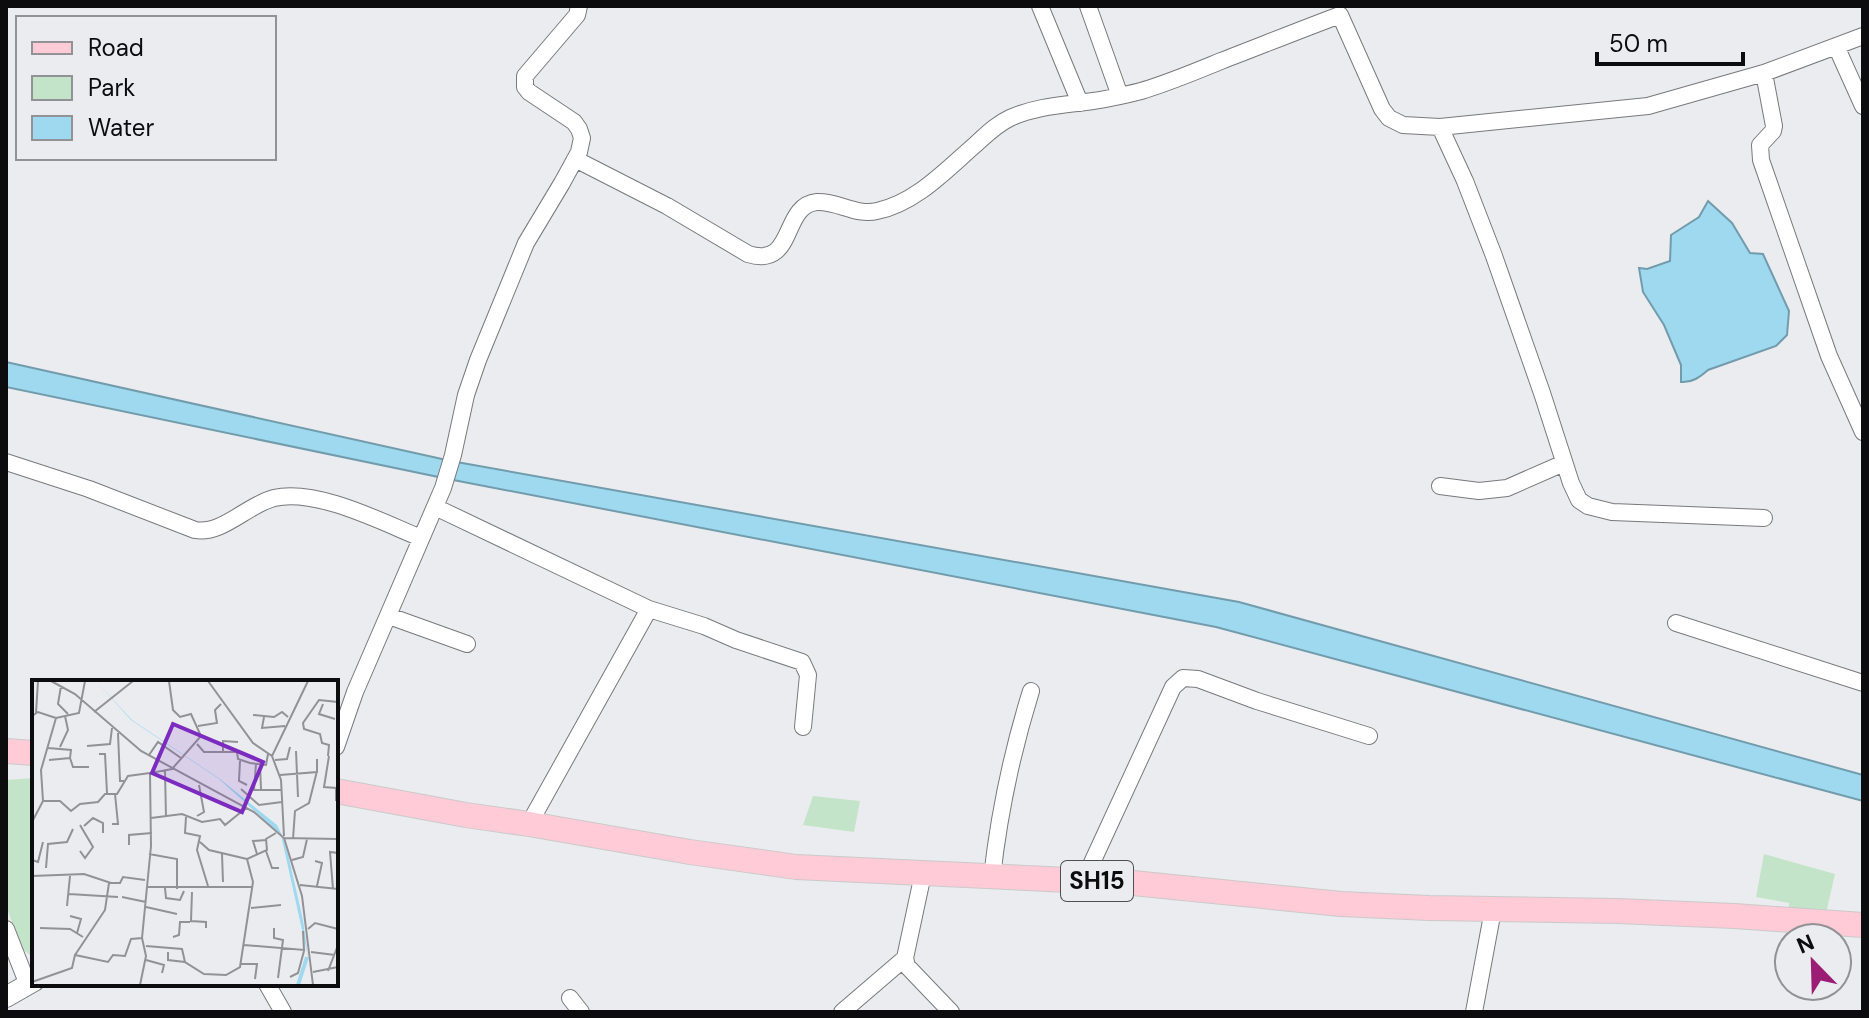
<svg xmlns="http://www.w3.org/2000/svg" width="1869" height="1018" font-family="'DM Sans',sans-serif">
<style>
.green{fill:#c4e4c9}
.water{fill:#9ed9f0;stroke:#729cac;stroke-width:2}
.lines{fill:none;stroke-linecap:round;stroke-linejoin:round}
.minor-casing{stroke:#78797c;stroke-width:18}
.tertiary-casing{stroke:#78797c;stroke-width:22}
.primary-casing{stroke:#cacaca;stroke-width:26}
.minor{stroke:#fff;stroke-width:16}
.tertiary{stroke:#fff;stroke-width:20}
.primary{stroke:#fecbd7;stroke-width:24}
.labels{text-anchor:middle;stroke-width:7;stroke-linejoin:round;paint-order:stroke}
.shield{fill:#ebecf0;stroke:#4f4f52;stroke-width:2}
.shield-label{font-size:24px;font-weight:bold;fill:#0c0c0e}
.inset-river{fill:none;stroke:#9ed9f0;stroke-width:4}
.inset-road{fill:none;stroke:#929296;stroke-width:2}
.view{fill:#7b2cbf;fill-opacity:0.15;stroke:#7b2cbf;stroke-width:4}
.inset-edge{fill:none;stroke:#0c0c0e;stroke-width:4}
</style>
<rect width="100%" height="100%" fill="#ebecf0"/>
<path class="green" d="M34,778V958L22,949L6,906V780Z
M813,796L860,801L854,832L803,825Z
M1764,854L1835,874L1827,909L1823,915H1789V903L1756,897Z"/>
<path class="water" d="M1708,201L1732,223L1750,253L1763,254L1789,311L1787,335L1776,346L1708,370C1700,377 1692,383 1681,382V365L1664,325L1643,292L1639,268L1647,269L1670,261L1671,235L1699,217Z
M6,362L451,461L1239,602L1863,775V801L1216,627L448,479L6,387Z"/>
<g class="lines">
<defs>
<path id="minor" d="M1040,6L1080,103
M1088,6L1120,96
M1836,46L1863,106
M1764,73L1774,126L1773,131L1760,145L1761,160L1829,356L1863,432
M1440,127L1465,181L1494,256L1542,393L1571,483L1579,500L1588,506L1612,512L1764,518
M575,159L667,206L748,254C796,269 781,205 817,202C838,201 856,216 877,211C916,203 947,169 976,144C987,134 997,124 1010,118C1036,106 1066,105 1093,101C1109,99 1125,95 1141,91C1168,83 1194,72 1221,61C1260,46 1300,30 1340,15L1382,109L1389,118L1403,125L1440,127L1648,106L1764,73L1863,36
M6,462L89,489L195,530C222,535 247,505 274,498C316,488 382,522 421,538
M1440,486L1479,491L1507,488L1564,463
M435,507L649,609
M389,616L467,644
M1676,623L1863,683
M336,747L355,692L443,488L453,455L466,395L478,360L526,243L562,183L579,152L582,138L579,129L574,122L529,92L525,87V76L577,15L579,6
M529,824L649,609L704,626L736,640L802,662L808,675L803,727
M923,874L905,958L907,966L951,1012
M992,877C999,814 1012,752 1031,691
M1084,880L1173,687L1183,678L1198,679L1257,701L1369,736
M6,929L28,985
M267,984L283,1012
M570,998L581,1012
M842,1012L905,958
M1474,1012L1493,910"/>
<path id="tertiary" d="M6,997L34,981"/>
<path id="primary" d="M6,751L34,753
M336,791L466,815L529,824L690,852L796,867L1133,883L1341,904L1429,908L1617,911L1734,916L1863,925"/>
</defs>
<use href="#minor" class="minor-casing"/>
<use href="#tertiary" class="tertiary-casing"/>
<use href="#primary" class="primary-casing"/>
<use href="#minor" class="minor"/>
<use href="#tertiary" class="tertiary"/>
<use href="#primary" class="primary"/>
</g>
<g class="labels">
<rect class="shield" x="1061" y="861" width="72" height="40" rx="6"/>
<g class="shield-label">
<text x="1097" y="889">SH15</text>
</g>
</g>
<g transform="translate(32 680)">
<rect width="306" height="306" fill="#ebecf0"/>
<path d="M64,1L100,40L188,99L245,145L250,155L256,174L271,240L276,277L249,155L187,99L99,40Z" fill="#9ed9f0"/>
<path class="inset-river" d="M266,305L275,277"/>
<path class="inset-road" d="M19,1L43,14L109,71L222,132L252,158L270,216L281,305M176,1L221,63L240,76M29,6L26,24L36,34M291,24L287,34L303,39M62,32L101,1M4,33L6,1M221,35L242,37L250,32L256,37M0,36L6,32L24,38M232,37L230,48L253,46M24,38L47,33L53,1M166,46L185,43L183,30L189,24M86,53L88,101H92M165,64L172,72H205L206,79L218,83L234,85L236,74M55,66L78,64L80,48M28,67L36,50L33,36M16,68L39,70L38,78L17,80M191,71V61L206,62M264,71L266,117M67,74H73L75,113M117,75L126,62L149,78M296,76L297,65L290,63L288,54L272,49L271,43L287,20L306,22M297,76L292,107L304,108V121M38,78L41,87H57M243,80L255,79L258,67M208,81L207,101L215,105M224,84L222,110H250M228,84L229,109M133,91L134,137M248,95L285,92V79M209,109L227,125L250,122M11,121L9,90L24,38M165,136L172,132L167,105M154,137L153,153L168,156L165,170L176,206M119,138L150,134L170,142L188,139L193,145L214,128M0,142L11,121H28L39,131L48,124L66,122L73,114H85L96,96L118,93M80,144H86L83,114M48,145L61,167L53,178L48,171M52,146L61,138L71,143V153M252,156L249,100L240,76L276,1M252,158L306,159M261,159L263,131L277,123L285,91M168,162L177,170L215,179M97,165V155L120,153M234,171L240,188H247M117,174L145,179V209M190,174L191,202M225,174L221,161L234,160M0,180L6,182L11,162M260,180L271,177L275,159M283,181L290,183L285,206M14,188L16,164L35,162L41,149M0,196L52,194L79,203H88L91,197L113,200M268,205L306,209M116,207H220M133,208L134,218L148,220L152,211M301,209L298,172L306,173M160,212L159,241L174,242V248M37,214L86,217M90,217L114,222M35,226L38,196M114,227L145,234M219,228L249,225M38,236L49,239L45,253M8,248L38,249L51,257M242,248V258L251,260L246,298M276,249L283,243L306,249M141,257L147,255L148,242H158M212,265L272,270L271,251M114,266L150,269L153,282L172,294L194,295L208,287L221,202L215,179L235,170L234,159L244,153M136,272V280L153,282M279,272L303,275M43,275L73,230L77,203M114,280L132,285L130,293M209,284H225L223,299M296,291L306,265M281,292L306,287M258,297L266,293L272,271M0,302L40,288L43,275L76,282L81,275L93,276L99,259L110,258L119,166L118,93L140,89L169,56L159,34L148,37L141,30L137,1M108,305L114,276L110,258"/>
<path class="view" d="M141,44L231,82L210,132L120,93Z"/>
<rect width="306" height="306" class="inset-edge"/>
</g>
<rect width="1869" height="1018" fill="none" stroke="#0c0c0e" stroke-width="16"/>
<rect x="16" y="16" width="260" height="144" fill="#ebecf0" stroke="#929296" stroke-width="2"/>
<rect x="32" y="42" width="40" height="12" fill="#fecbd7" stroke="#929296" stroke-width="2"/>
<text x="88" y="56" font-size="24" fill="#0c0c0e">Road</text>
<rect x="32" y="76" width="40" height="24" fill="#c4e4c9" stroke="#929296" stroke-width="2"/>
<text x="88" y="96" font-size="24" fill="#0c0c0e">Park</text>
<rect x="32" y="116" width="40" height="24" fill="#9ed9f0" stroke="#929296" stroke-width="2"/>
<text x="88" y="136" font-size="24" fill="#0c0c0e">Water</text>
<g transform="translate(1813 962) rotate(337)"><circle r="38" fill="#ebecf0" stroke="#929296" stroke-width="2"/>
<path d="M0-6L14 30L0 20L-14 30Z" fill="#9c1e74"/>
<text y="-12" font-size="22" font-weight="bold" text-anchor="middle" fill="#0c0c0e">N</text>
</g>
<path d="M1597 52v12h146v-12" fill="none" stroke="#0c0c0e" stroke-width="4"/>
<text x="1609" y="52" font-size="24" fill="#0c0c0e" stroke="#ebecf0" stroke-width="6" paint-order="stroke">50 m</text>
</svg>
